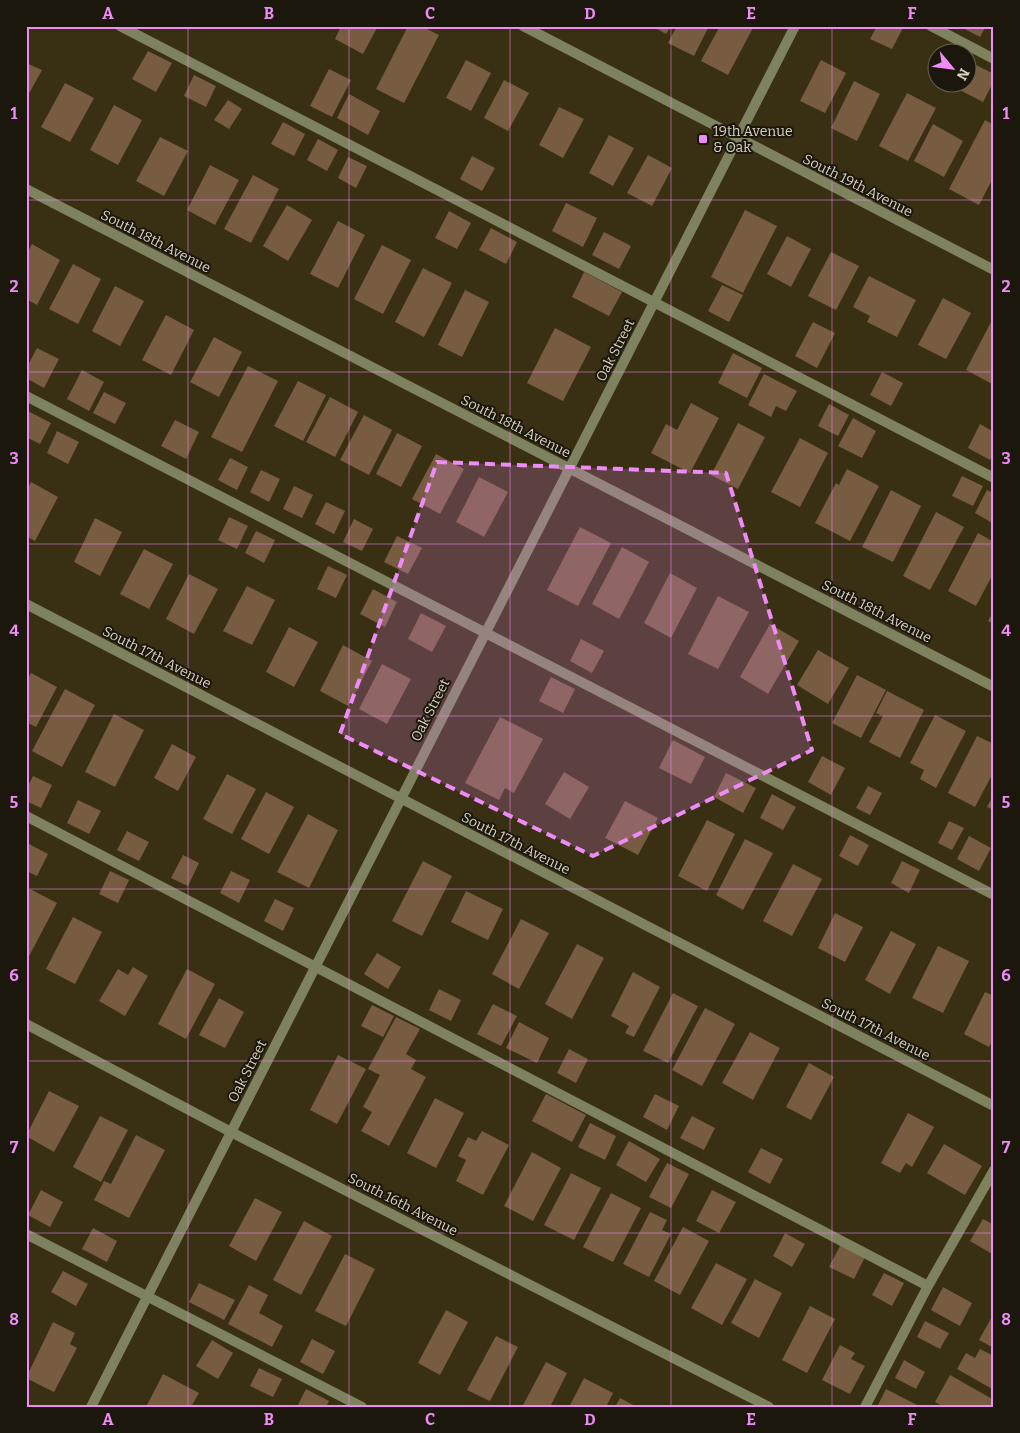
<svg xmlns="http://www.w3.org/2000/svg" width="1020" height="1433" font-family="Bitter,serif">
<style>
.building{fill:#785c42}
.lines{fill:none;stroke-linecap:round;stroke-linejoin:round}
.lane{stroke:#7e825f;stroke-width:10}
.street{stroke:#7e825f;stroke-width:10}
.marked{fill:#ef8bf7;fill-opacity:0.2;stroke:#ef8bf7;stroke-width:4;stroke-dasharray:10 6;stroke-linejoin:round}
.grid{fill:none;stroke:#ef8bf7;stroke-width:1;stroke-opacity:0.55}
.poi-dot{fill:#ef8bf7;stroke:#1c170c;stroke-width:2}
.labels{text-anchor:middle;stroke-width:4;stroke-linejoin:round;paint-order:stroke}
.poi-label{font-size:14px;fill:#d8d1c1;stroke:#1c170c;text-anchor:start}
.street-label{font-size:14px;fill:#d8d1c1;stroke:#1c170c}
.neatline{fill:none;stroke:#ef8bf7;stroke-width:2}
.grid-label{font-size:16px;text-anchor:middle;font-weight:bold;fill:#ef8bf7}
</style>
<rect width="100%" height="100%" fill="#392f13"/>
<path class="building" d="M341,26H378L363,54L335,39Z
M408,26H421L439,35L404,103L376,89Z
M652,26H671L666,34Z
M677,26H709L694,56L668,43Z
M720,26H754L728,75L701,61Z
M877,26H904L892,49L870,39Z
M959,26H986L980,37Z
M148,51L172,63L156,92L132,79Z
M938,54V74L929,69Z
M466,60L491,73L471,111L446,98Z
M821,60L846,73L825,113L800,101Z
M968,61L994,74V81L983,102L950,85L951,82H968Z
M26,63L42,70L26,99Z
M329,69L351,80L332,117L310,106Z
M194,75L216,86L206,107L184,96Z
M504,80L529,93L508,131L484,118Z
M854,81L880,94L857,141L831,128Z
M65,83L94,98L70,142L41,127Z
M907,93L936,108L908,161L879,146Z
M349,94L380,111L368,135L337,118Z
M228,100L242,109L229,129L214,120Z
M114,105L142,120L118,165L90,150Z
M559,107L584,119L563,158L539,145Z
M985,120L994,125V176L979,205L949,189Z
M283,122L305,134L294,156L271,144Z
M933,124L963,141L944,177L914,161Z
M609,135L634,148L613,186L589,173Z
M160,137L188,151L164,196L136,181Z
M318,139L338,150L327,171L307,160Z
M648,155L672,168L652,206L627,193Z
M472,156L495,168L482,191L460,179Z
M348,157L367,166L356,188L338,178Z
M210,165L239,180L215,225L187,210Z
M253,175L279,189L251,243L224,229Z
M566,203L597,218L583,247L552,231Z
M287,205L312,220L288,261L263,246Z
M745,210L777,226L743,293L711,277Z
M449,211L471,223L457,249L435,238Z
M338,221L365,235L338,288L310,274Z
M491,228L517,242L506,264L479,250Z
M604,232L631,246L619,269L592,255Z
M787,236L811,249L791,287L767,274Z
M32,244L60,260L37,305L26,299V255Z
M382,245L411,260L383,314L354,299Z
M831,252L859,266L836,310L808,296Z
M73,264L101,279L78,324L49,309Z
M423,268L452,283L424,337L395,322Z
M584,272L622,292L609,316L572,297Z
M869,276L916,300L897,337L867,322L870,316L853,307Z
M722,285L743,295L729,322L708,311Z
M115,286L144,301L120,346L92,331Z
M465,290L489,302L462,357L438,345Z
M943,298L971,313L946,359L918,345Z
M166,315L194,330L171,375L142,360Z
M813,322L835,333L817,368L795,356Z
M991,322L994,324V385L966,370Z
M555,328L591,347L563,401L527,383Z
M214,337L242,352L219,397L190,382Z
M37,348L59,359L44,388L26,378V369Z
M733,353L762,368L747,398L718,383Z
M248,366L278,381L242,452L211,437Z
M82,370L104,382L89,411L67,399Z
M882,372L903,383L891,406L870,395Z
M764,374L797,391L786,411L776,406L771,417L748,405Z
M298,381L326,395L303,441L274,426Z
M104,392L126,403L115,424L93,413Z
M330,397L358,412L335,457L306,442Z
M691,403L719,418L690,473L651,453L666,424L677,430Z
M829,404L849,415L838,436L818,426Z
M28,411L51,423L40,444L26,437V416Z
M364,415L392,430L369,475L340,460Z
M853,418L876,431L862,458L838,446Z
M175,420L199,432L186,459L161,446Z
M738,423L765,437L738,489L711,475Z
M980,424L994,432V453L990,460L968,448Z
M57,431L79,442L68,464L47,453Z
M397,433L422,446L401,487L376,474Z
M800,438L828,453L800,507L771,492Z
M436,454L464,469L440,514L412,499Z
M230,458L248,467L237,490L218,480Z
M847,469L879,486L850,541L815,523L836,483L839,485Z
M261,470L280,479L269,502L250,492Z
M962,476L983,486L973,506L952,496Z
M479,477L508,492L484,537L456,522Z
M31,482L58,497L35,541L26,536V492Z
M294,486L313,495L302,518L283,509Z
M891,490L921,506L893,562L862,547Z
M987,490L994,493V524L975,513Z
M326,502L345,511L334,534L315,524Z
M936,512L964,527L930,590L903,576Z
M229,517L248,526L237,549L218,540Z
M95,518L122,532L100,576L74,562Z
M354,519L373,529L362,551L343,542Z
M580,527L611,543L578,606L547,590Z
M256,531L275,540L264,563L245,553Z
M978,533L994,542V572L976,606L948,591Z
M397,536L422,548L408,574L384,562Z
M622,547L649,562L619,619L592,604Z
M144,549L173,564L149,609L120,594Z
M328,566L347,575L336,598L317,589Z
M670,573L697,588L671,638L644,623Z
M189,574L218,589L194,634L166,619Z
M247,586L275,600L252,645L223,631Z
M373,589L397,602L385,627L360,614Z
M718,596L749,612L718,669L688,654Z
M994,611V624L988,621Z
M421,613L446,626L432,652L408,639Z
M770,624L799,641L768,694L740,677Z
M289,627L318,642L294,687L266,672Z
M581,639L604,651L592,673L570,661Z
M343,645L372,661L348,706L320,691Z
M818,650L849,668L828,704L797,685Z
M382,664L411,679L387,724L359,709Z
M31,673L57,687L36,727L26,722V682Z
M857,675L886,690L861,738L832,723Z
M551,677L575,689L563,713L539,701Z
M65,689L95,705L62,767L32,751Z
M887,691L924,710L900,758L869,742L883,716L876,713Z
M114,714L144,730L115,787L85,772Z
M935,715L966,731L936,788L920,779L924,770L910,763Z
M500,717L543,739L514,793L505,788L499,800L465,783Z
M977,736L994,744V771L975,807L948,793Z
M673,740L705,757L691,784L659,768Z
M172,744L196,757L178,791L154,778Z
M822,756L845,768L831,795L808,782Z
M564,772L589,787L570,819L545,804Z
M726,773L756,788L743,813L714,797Z
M227,774L256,789L232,834L203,819Z
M33,776L52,785L41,808L26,801V790Z
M868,786L882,793L870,815L856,808Z
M266,792L294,807L269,854L241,839Z
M772,794L796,807L783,830L760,818Z
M994,794V810L987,807Z
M78,800L101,811L89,834L67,823Z
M625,801L658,818L638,855L605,838Z
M308,814L338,830L309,888L277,872Z
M707,820L735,834L707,891L678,876Z
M949,821L964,828L952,850L938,843Z
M127,831L149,842L139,861L117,850Z
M850,835L869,845L858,866L839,856Z
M969,836L991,848L979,871L957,859Z
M745,839L773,853L743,910L716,895Z
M29,844L48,854L37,876L26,871V850Z
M183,855L199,863L188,886L171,878Z
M423,861L452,876L422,936L392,921Z
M902,861L920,870L909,893L891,883Z
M793,864L822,879L792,936L763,921Z
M110,871L129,880L118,903L99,894Z
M231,871L250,880L239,903L220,893Z
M30,889L57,903L26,962V895Z
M466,891L503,909L488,940L451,922Z
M275,899L294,908L283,931L264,921Z
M835,913L863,927L845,962L818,948Z
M73,917L102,932L75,984L46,969Z
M521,919L549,933L519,989L492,974Z
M891,931L916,944L890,994L865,980Z
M577,944L604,958L572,1019L545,1004Z
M938,946L969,961L943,1013L912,998Z
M377,953L401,967L388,989L364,974Z
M133,967L148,976L125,1016L99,1001L118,969L128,975Z
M187,969L215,984L186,1039L158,1024Z
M633,972L660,987L634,1037L625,1033L629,1026L611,1016Z
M439,989L461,1000L451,1021L429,1010Z
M985,992L994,996V1038L989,1047L964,1034Z
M673,993L698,1006L668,1063L643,1051Z
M219,998L244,1012L225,1048L199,1035Z
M493,1004L517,1016L501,1046L477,1034Z
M372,1005L394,1016L383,1037L361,1026Z
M705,1008L735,1024L702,1086L672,1070Z
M396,1017L420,1029L406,1054L416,1060L411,1069L426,1077L389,1146L361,1131L372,1112L363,1107L380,1075L368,1069Z
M519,1022L549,1038L537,1063L506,1048Z
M750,1032L780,1048L753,1100L722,1083Z
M569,1049L588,1059L576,1083L557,1073Z
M338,1055L366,1069L337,1124L310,1110Z
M809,1063L834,1077L811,1120L786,1107Z
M49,1091L79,1106L54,1152L26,1136Z
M546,1094L586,1115L572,1142L532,1121Z
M655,1094L679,1106L667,1130L643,1117Z
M435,1098L464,1113L436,1168L407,1153Z
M908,1113L934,1127L912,1167L906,1163L900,1173L881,1163Z
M100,1116L128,1130L101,1182L73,1167Z
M692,1116L715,1128L704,1150L680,1138Z
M590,1123L616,1136L605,1160L578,1147Z
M482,1131L509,1145L483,1195L456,1181L466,1160L458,1156L468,1137L476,1141Z
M136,1135L165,1150L129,1218L94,1200L104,1181L111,1184Z
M629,1141L660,1159L646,1182L616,1165Z
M944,1144L982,1166L965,1195L927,1173Z
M761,1148L783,1159L770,1184L748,1172Z
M532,1152L561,1168L533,1221L504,1206Z
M667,1163L689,1174L671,1208L649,1197Z
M571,1173L601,1188L574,1240L544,1225Z
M41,1190L63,1202L50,1227L28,1215Z
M712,1190L736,1202L719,1233L696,1221Z
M611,1193L641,1208L613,1262L583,1247Z
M255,1198L282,1212L256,1261L229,1246Z
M650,1212L667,1220L662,1230L671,1234L649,1277L623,1264Z
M983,1219L994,1225V1255L970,1241Z
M304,1221L332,1236L301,1295L273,1280Z
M683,1227L709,1241L680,1295L654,1281Z
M93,1228L117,1241L107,1262L82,1249Z
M785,1233L805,1244L792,1267L773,1256Z
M841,1244L865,1257L854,1279L829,1267Z
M345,1254L375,1269L346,1326L315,1311Z
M716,1263L747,1279L722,1325L691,1308Z
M63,1271L88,1284L76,1306L51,1292Z
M884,1273L904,1283L892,1306L872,1295Z
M755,1279L782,1293L759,1338L731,1323Z
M199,1283L235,1300L224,1320L189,1302Z
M249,1285L268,1295L259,1313L283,1326L272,1347L228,1324Z
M943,1287L972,1303L960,1326L931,1310Z
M810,1306L835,1319L807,1373L782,1360Z
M446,1310L468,1322L440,1375L418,1363Z
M994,1313V1348L979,1340Z
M925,1321L949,1333L940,1349L917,1337Z
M53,1322L75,1333L70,1344L77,1348L54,1392L26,1378Z
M496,1336L518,1347L490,1401L467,1390Z
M312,1339L335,1351L323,1374L300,1362Z
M212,1340L233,1353L218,1379L196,1366Z
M840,1345L855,1353L851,1359L865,1366L850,1394L822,1380Z
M980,1349L994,1356V1390L957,1369L966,1353L975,1358Z
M904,1360L925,1372L916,1389L895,1378Z
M546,1362L567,1373L550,1407H522Z
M259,1368L282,1379L273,1397L250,1386Z
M163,1374L199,1393L191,1407H146Z
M950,1375L994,1400V1407H944L935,1402Z
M584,1378L613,1393L606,1407H569Z
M306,1389L329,1401L326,1407H297Z
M886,1389L917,1405L916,1407H877Z
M620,1398L637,1407H615Z"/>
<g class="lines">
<path class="lane" d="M120,26L994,478
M931,26L994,59
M26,396L994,895
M26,816L928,1286
M26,1234L362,1407
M865,1407L928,1286L994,1170"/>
<path class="street" d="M523,26L994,270
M26,189L994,687
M26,604L994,1106
M26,1024L231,1132L769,1407
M91,1407L795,26"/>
</g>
<path class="marked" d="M437,462L726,473L812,750L593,856L340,734Z"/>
<path class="grid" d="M188,26V1407M349,26V1407M510,26V1407M671,26V1407M832,26V1407M26,200H994M26,372H994M26,544H994M26,716H994M26,889H994M26,1061H994M26,1233H994"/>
<rect class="poi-dot" x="698" y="134" width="10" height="10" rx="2.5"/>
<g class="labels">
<g class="poi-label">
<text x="713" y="136">19th Avenue<tspan x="713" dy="16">&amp; Oak</tspan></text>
</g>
<g class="street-label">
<text transform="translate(858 185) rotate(27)" y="5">South 19th Avenue</text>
<text transform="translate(156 241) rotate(27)" y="5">South 18th Avenue</text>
<text transform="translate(615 350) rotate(-63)" y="5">Oak Street</text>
<text transform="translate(516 426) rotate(27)" y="5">South 18th Avenue</text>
<text transform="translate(877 611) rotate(27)" y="5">South 18th Avenue</text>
<text transform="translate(157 657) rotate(27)" y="5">South 17th Avenue</text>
<text transform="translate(430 710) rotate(-63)" y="5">Oak Street</text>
<text transform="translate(516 843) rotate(27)" y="5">South 17th Avenue</text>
<text transform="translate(876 1029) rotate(27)" y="5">South 17th Avenue</text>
<text transform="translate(247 1071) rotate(-63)" y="5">Oak Street</text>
<text transform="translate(403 1204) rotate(27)" y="5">South 16th Avenue</text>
</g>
</g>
<rect width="1020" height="1433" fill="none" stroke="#1c170c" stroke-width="55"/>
<g transform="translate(952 68) rotate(119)"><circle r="24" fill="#1c170c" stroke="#676154"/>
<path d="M0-4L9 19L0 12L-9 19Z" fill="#ef8bf7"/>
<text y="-8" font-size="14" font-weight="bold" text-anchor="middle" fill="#d8d1c1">N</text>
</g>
<rect x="28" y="28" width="964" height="1378" class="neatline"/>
<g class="grid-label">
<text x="108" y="19">A</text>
<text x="269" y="19">B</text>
<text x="430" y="19">C</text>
<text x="590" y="19">D</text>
<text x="751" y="19">E</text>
<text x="912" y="19">F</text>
<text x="14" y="119">1</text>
<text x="1006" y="119">1</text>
<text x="14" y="292">2</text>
<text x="1006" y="292">2</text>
<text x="14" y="464">3</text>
<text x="1006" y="464">3</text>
<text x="14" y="636">4</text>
<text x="1006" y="636">4</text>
<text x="14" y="808">5</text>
<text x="1006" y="808">5</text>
<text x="14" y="981">6</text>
<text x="1006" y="981">6</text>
<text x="14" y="1153">7</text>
<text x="1006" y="1153">7</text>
<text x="14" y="1325">8</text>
<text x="1006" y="1325">8</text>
<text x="108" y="1425">A</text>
<text x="269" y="1425">B</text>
<text x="430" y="1425">C</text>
<text x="590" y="1425">D</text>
<text x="751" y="1425">E</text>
<text x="912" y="1425">F</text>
</g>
</svg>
